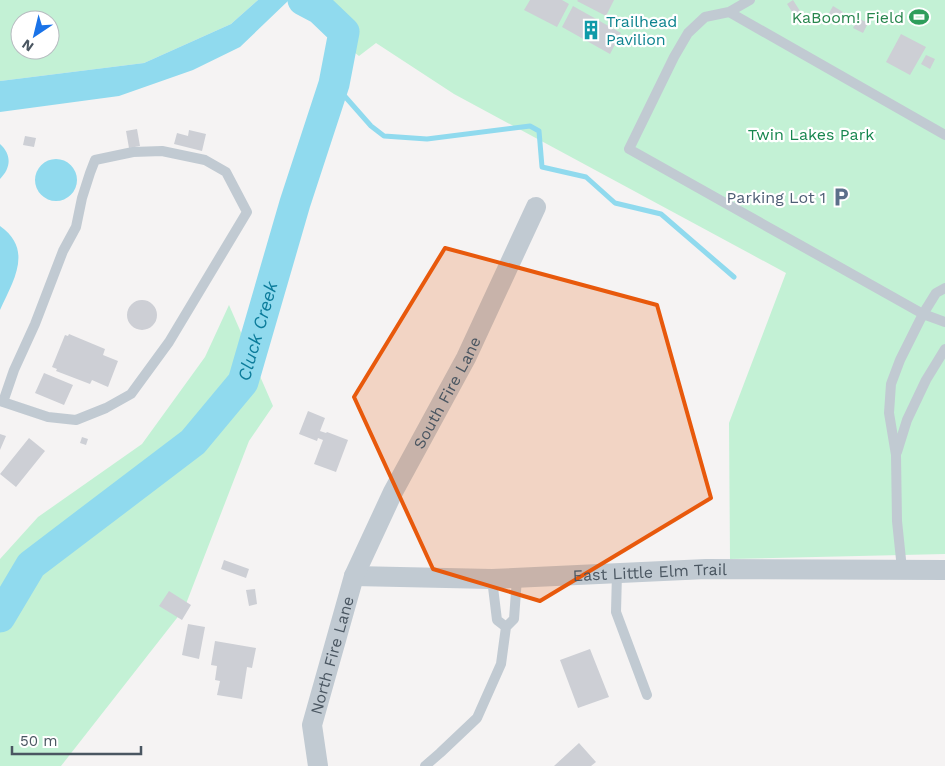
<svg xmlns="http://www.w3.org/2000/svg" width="945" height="766" font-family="'Work Sans',sans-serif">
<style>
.green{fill:#c3f1d5;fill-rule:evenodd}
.water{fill:#90daee}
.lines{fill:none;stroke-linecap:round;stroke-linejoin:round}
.stream{stroke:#90daee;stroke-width:5}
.river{stroke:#90daee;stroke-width:31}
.building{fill:#cdcfd5}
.lane{stroke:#c1cad2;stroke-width:10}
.street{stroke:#c1cad2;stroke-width:20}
.marked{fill:#e8590c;fill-opacity:0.2;stroke:#e8590c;stroke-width:4;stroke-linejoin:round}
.labels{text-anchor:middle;stroke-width:4.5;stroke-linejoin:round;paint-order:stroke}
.leisure-label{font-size:16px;fill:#27864d;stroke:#fff;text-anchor:end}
.culture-label{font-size:16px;fill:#0d838f;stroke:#fff;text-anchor:start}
.park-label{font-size:16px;fill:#17864f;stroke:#fff}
.service-label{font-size:16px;fill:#4e5e75;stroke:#fff;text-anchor:end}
.street-label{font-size:16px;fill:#4a5661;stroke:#fff}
.water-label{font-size:18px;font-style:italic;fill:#0c7c9b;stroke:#fff}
</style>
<rect width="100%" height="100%" fill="#f5f3f3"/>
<path class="green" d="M0,0H258L231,24L144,63L0,81ZM20,20H50V50H20Z
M282,0H945V554L730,559L729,423L786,273L454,94L376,43L359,56L288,1Z
M229,305L273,406L249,441L184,609L61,766H0V559L38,517L142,444L205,357Z"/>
<path class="water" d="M258,0H289L240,47L193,70L119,96L0,112V81L144,63L231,24Z
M0,144C12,155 11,168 0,179Z
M35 180a21 21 0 1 1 42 0a21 21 0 1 1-42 0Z
M0,226C34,250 13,281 0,310Z"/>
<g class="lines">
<path class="stream" d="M334,84L371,126L384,136L427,139L530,126L539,131L542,167L586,177L615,203L661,214L734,277"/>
<path class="river" id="s1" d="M0,617L31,565L193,442L243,382L295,203L334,84L344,32L320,9L303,0"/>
</g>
<path class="building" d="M530,0H562L569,4L557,27L524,10Z
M578,0H614L606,16L577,1Z
M793,0L800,11L794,15L787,4Z
M573,6L621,33L610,54L562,27Z
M833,6L843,12L837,21L828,15Z
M858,18L868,23L863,33L853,28Z
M901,34L926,47L910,75L886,62Z
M926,55L935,59L930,69L921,64Z
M137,129L140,146L129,148L126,131Z
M189,130L206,134L202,151L174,144L177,133L188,136Z
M25,136L36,138L34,147L23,145Z
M127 315a15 15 0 1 1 30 0a15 15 0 1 1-30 0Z
M69,334L105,349L103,355L118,361L108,387L92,380L90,384L56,371L57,369L52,367L65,335L68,336Z
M44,373L73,385L64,405L35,393Z
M308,411L325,418L320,431L326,433L327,432L348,440L336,472L314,464L323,440L318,438L317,441L299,434Z
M0,434L6,436L0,450Z
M82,437L88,439L86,445L80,443Z
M29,438L45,451L16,487L0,474Z
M224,560L249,569L246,578L221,569Z
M255,589L257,604L249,606L246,590Z
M169,591L191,605L182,620L159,606Z
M188,624L205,627L199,659L182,655Z
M215,641L256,648L252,668L247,667L242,699L217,695L220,681L215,680L217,666L211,665Z
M590,649L609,697L578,708L560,660Z
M579,743L596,762L591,766H554Z"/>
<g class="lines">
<path class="lane" d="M750,0L729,12L945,135
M729,12L705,17L688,33L674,57L629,149L923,314L945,322
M0,401L48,417L76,420L106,408L131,394L169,342L247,212L226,172L205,160L162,151L133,152L95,160L90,173L82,198L76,227L63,251L35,324L14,370L3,402
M897,452L907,420L926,380L945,349
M902,569L897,521L896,455L889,413L891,384L900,360L923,314L936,293L945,288
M617,573L616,612L647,695
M492,579L497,620L506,627L514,619L517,578
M425,766L440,753L477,718L501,664L506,627"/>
<g class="street">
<path id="s2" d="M354,576L492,579L706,569L945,570"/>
<path id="s3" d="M318,766L312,725L354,576L393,492L466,358L536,207"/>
</g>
</g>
<path class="marked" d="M445,248L657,305L711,498L540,601L433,569L354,397Z"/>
<defs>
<symbol id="stadium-bare" viewBox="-9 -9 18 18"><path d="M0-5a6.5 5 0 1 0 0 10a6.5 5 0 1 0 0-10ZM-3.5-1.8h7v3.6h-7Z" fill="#2e9e5b" stroke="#fff" stroke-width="2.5" paint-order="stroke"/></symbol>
<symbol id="building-bare" viewBox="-9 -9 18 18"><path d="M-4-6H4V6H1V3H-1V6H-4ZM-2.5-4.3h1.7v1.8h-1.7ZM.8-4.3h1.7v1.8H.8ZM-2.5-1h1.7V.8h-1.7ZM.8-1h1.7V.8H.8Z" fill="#0f9aa8" stroke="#fff" stroke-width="2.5" paint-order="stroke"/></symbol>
<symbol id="parking-bare" viewBox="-9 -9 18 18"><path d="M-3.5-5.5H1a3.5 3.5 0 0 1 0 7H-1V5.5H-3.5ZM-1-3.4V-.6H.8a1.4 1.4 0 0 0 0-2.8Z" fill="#5c6f8a" stroke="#fff" stroke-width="2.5" paint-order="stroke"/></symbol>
</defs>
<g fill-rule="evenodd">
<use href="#stadium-bare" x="905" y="3" width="28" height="28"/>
<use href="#building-bare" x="577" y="16" width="28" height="28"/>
<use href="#parking-bare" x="827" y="183" width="28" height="28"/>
</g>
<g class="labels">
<g class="leisure-label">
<text x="904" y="23">KaBoom! Field</text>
</g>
<g class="culture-label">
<text x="606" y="27">Trailhead<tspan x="606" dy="18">Pavilion</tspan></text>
</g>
<g class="park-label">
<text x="811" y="140">Twin Lakes Park</text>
</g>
<g class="service-label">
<text x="826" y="203">Parking Lot 1</text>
</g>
<g class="street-label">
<text dy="6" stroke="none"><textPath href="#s3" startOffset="402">South Fire Lane</textPath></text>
<text dy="6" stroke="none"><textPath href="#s2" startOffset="296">East Little Elm Trail</textPath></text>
<text dy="6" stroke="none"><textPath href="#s3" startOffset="114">North Fire Lane</textPath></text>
</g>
<g class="water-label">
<text dy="6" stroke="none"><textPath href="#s1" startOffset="395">Cluck Creek</textPath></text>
</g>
</g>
<g transform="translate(35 35) rotate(215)"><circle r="24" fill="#ffffff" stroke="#b7bbc0"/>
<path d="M0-4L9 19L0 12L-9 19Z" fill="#1a73e8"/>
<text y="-8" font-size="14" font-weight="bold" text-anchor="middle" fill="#4a5661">N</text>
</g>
<path d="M12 746v8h129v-8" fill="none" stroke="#4a5661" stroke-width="2.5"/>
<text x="20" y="746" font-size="15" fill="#4a5661" stroke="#ffffff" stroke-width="4" paint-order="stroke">50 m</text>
</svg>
